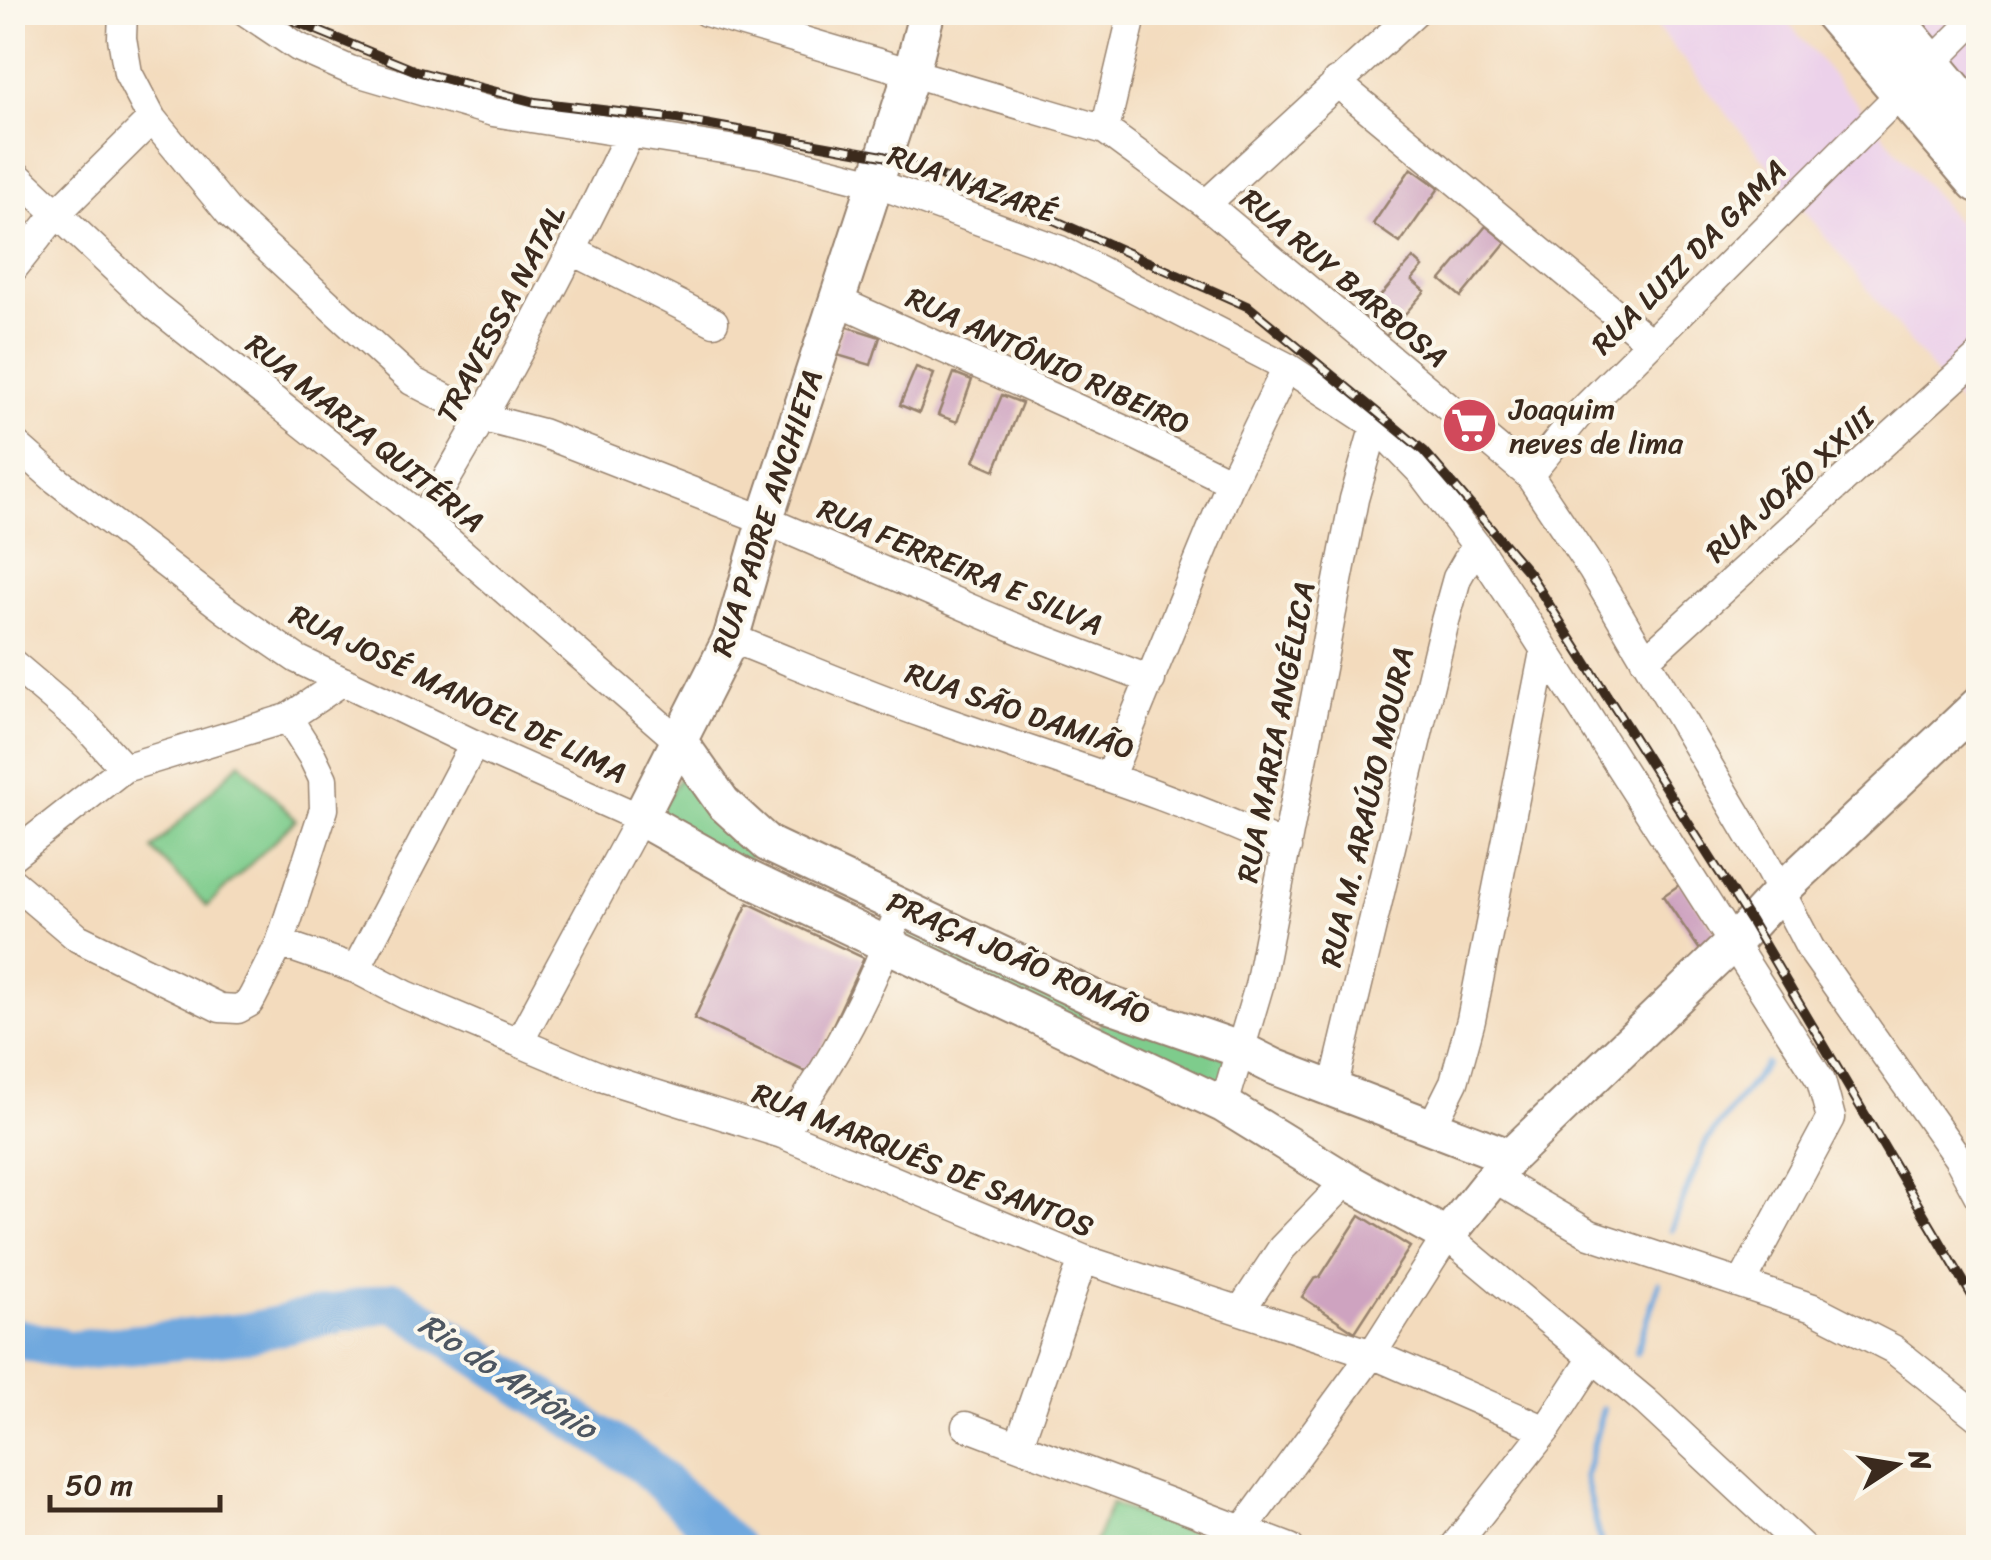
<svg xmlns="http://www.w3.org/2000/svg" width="1991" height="1560" font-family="Sriracha,sans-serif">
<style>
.built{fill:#ecd1ea}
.green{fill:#7ecc8c;stroke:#5c7b55;stroke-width:2.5}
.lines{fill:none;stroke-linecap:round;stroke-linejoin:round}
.stream{stroke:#6fa8de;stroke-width:6}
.river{stroke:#6fa8de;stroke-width:40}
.building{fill:#cea3c0}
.minor-casing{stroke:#97826e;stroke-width:31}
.tertiary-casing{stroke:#97826e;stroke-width:39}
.primary-casing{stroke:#97826e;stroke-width:46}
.minor{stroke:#fff;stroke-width:28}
.tertiary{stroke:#fff;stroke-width:35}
.primary{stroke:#fff;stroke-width:42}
.rail-casing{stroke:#3b2a1e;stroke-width:10}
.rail{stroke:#fbf7ec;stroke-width:6;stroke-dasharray:19;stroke-linecap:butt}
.labels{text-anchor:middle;stroke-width:8;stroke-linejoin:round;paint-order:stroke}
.street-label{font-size:30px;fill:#3b2a1e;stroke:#fbf7ec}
.poi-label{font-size:30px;fill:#3b2a1e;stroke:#fbf7ec;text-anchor:start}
.water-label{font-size:32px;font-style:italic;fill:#4d5661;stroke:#fbf7ec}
</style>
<rect width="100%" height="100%" fill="#fbf7ec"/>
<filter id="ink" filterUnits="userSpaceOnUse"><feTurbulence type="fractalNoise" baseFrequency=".01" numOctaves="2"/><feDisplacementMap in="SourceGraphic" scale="20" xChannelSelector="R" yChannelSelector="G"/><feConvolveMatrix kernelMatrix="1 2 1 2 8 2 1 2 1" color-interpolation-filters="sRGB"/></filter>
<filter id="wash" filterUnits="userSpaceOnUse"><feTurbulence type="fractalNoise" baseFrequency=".0048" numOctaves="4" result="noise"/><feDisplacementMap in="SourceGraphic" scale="40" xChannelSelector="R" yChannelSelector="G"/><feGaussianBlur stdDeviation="2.25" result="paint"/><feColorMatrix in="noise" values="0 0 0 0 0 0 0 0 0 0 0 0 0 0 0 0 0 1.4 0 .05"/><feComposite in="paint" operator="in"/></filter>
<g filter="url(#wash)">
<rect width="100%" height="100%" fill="#f3dbbd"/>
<path class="built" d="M1646,13H1780L1978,246V427Z
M1889,13H1978V117Z"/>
<path class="green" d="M240,762L296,820L207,906L152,849Z
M680,777L753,848L746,866L656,814Z
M908,921L1088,1004L1078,1028L899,942Z
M1109,1011L1233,1060L1215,1094L1096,1032Z
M1111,1504L1201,1536L1195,1547H1093Z"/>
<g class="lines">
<path class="stream" d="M1671,1230L1706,1142L1766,1064
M1636,1353L1659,1283
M1602,1548L1585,1477L1603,1409"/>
<path class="river" d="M12,1337L71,1351L245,1333L394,1301L644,1465L734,1548"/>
</g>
<g id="blocks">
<path class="building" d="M1411,168L1439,188L1400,243L1373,224Z
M1486,226L1506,242L1461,297L1441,280Z
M1413,258L1423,267L1412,280L1425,291L1386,336L1363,316Z
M842,325L880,337L871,365L834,354Z
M916,367L934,374L919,413L900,405Z
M954,373L972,380L957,422L938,415Z
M1002,395L1022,403L995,470L974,461Z
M1682,883L1721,940L1702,953L1663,896Z
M748,903L864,958L810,1074L694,1019Z
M1360,1215L1410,1247L1355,1332L1302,1297L1314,1279L1320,1277Z"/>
</g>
</g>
<g filter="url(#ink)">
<use href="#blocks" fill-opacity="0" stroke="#97826e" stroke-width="2.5"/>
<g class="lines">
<defs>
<path id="minor" d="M123,12L122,38L128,73L152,119L230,214L412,381L484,418L542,433L765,520L1027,633L1151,680
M246,12L298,47L350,70L493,112L761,154L875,183L1060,250L1287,367L1375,425L1420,471L1476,545L1522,614L1821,1081L1831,1118L1742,1283
M706,12L1105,130L1206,204L1529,475L1593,571L1762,856L1810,948L1958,1158L1978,1195
M1930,65L1978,17
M1336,82L1650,342
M1105,130L1133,12
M12,171L154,305L423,519L680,742
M1206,204L1415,12
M573,251L714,322
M12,270L57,213L152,119
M836,300L1133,434L1231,482
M12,441L55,479L227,611L297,659L474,744L640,818L519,1042
M1529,475L1580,413L1902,92
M423,519C498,394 566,267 629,135
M731,638C797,664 863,693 930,716C1050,759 1171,794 1287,848
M1645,660L1978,357
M12,663L85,725L124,768
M1110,776L1231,482L1287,367
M12,856L124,768L288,718L343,681
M12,882L78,938L220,1008L238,1009L249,1003L253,996L280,943L324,809L323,779L312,756L288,718
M280,943L356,969L406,995L601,1077L782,1134L1083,1259L1372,1354L1546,1430
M356,969L474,744
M1333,1089L1445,621L1457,578L1476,545
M1224,1105L1259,986L1354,499L1375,425
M1432,1126L1454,1082L1471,1020L1544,652
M782,1134C835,1059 871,992 901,905
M1492,1177L1590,1234L1813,1308L1893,1349L1978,1417
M1241,1310L1282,1248L1347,1181
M966,1426L1290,1548
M1019,1444L1083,1259
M12,1545L19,1548
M1217,1548L1244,1528L1372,1354L1447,1236L1646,1402L1803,1548
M1453,1548L1546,1430L1593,1358"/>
<path id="tertiary" d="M927,12L911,74L765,520L731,638L640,818L745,877L1224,1105L1347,1181L1447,1236L1510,1157L1734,942L1781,891L1978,705
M680,742L723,803L768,844L1100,1001L1241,1050L1275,1067L1510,1157"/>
<path id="primary" d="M1834,12L1978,181
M1886,12L1978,122"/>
</defs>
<use href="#minor" class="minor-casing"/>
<use href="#tertiary" class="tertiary-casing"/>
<use href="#primary" class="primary-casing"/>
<use href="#minor" class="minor"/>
<use href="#tertiary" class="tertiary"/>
<use href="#primary" class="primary"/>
<defs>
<path id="rail" d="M284,12L297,22L416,71L535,102L677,119L883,156L1009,200L1249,307L1424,451L1529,573L1751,922L1978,1306"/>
</defs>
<use href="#rail" class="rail-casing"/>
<use href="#rail" class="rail"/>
</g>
</g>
<defs>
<symbol id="supermarket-disc" viewBox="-11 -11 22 22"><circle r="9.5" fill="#d1495b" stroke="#fbf7ec"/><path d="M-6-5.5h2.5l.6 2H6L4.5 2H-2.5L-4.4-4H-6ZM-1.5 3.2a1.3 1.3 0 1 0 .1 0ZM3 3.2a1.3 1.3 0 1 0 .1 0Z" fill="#fff"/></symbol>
</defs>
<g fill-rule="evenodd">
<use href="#supermarket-disc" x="1438" y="394" width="63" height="63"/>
</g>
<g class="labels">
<g class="street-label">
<text transform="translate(972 184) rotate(20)" y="10">RUA NAZARÉ</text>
<text transform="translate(1689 257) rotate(-45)" y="10">RUA LUIZ DA GAMA</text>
<text transform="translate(1344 278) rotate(40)" y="10">RUA RUY BARBOSA</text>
<text transform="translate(501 314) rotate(-62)" y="10">TRAVESSA NATAL</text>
<text transform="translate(1048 361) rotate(25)" y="10">RUA ANTÔNIO RIBEIRO</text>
<text transform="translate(365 433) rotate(39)" y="10">RUA MARIA QUITÉRIA</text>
<text transform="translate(1790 485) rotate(-42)" y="10">RUA JOÃO XXIII</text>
<text transform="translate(767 513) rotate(-72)" y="10">RUA PADRE ANCHIETA</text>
<text transform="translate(960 567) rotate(23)" y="10">RUA FERREIRA E SILVA</text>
<text transform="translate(458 694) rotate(26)" y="10">RUA JOSÉ MANOEL DE LIMA</text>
<text transform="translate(1020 711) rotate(19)" y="10">RUA SÃO DAMIÃO</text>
<text transform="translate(1276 732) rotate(-79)" y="10">RUA MARIA ANGÉLICA</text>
<text transform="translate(1367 807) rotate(-77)" y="10">RUA M. ARAÚJO MOURA</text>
<text transform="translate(1019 958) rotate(24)" y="10">PRAÇA JOÃO ROMÃO</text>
<text transform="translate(923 1160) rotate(22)" y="10">RUA MARQUÊS DE SANTOS</text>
</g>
<g class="poi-label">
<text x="1509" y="419">Joaquim<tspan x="1509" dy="34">neves de lima</tspan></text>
</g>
<g class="water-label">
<text transform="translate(508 1376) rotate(33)" y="11">Rio do Antônio</text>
</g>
</g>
<rect width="1991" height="1560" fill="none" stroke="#fbf7ec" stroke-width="50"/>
<g transform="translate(1896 1465) rotate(78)" stroke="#fbf7ec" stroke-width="8" paint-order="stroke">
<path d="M0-8L18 38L0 25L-18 38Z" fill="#3b2a1e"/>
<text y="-15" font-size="28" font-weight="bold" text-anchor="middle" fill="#3b2a1e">N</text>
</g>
<path d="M50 1495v15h170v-15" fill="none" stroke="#3b2a1e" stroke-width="5"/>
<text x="65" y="1495" font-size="30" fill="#3b2a1e" stroke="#fbf7ec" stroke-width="8" paint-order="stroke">50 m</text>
</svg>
